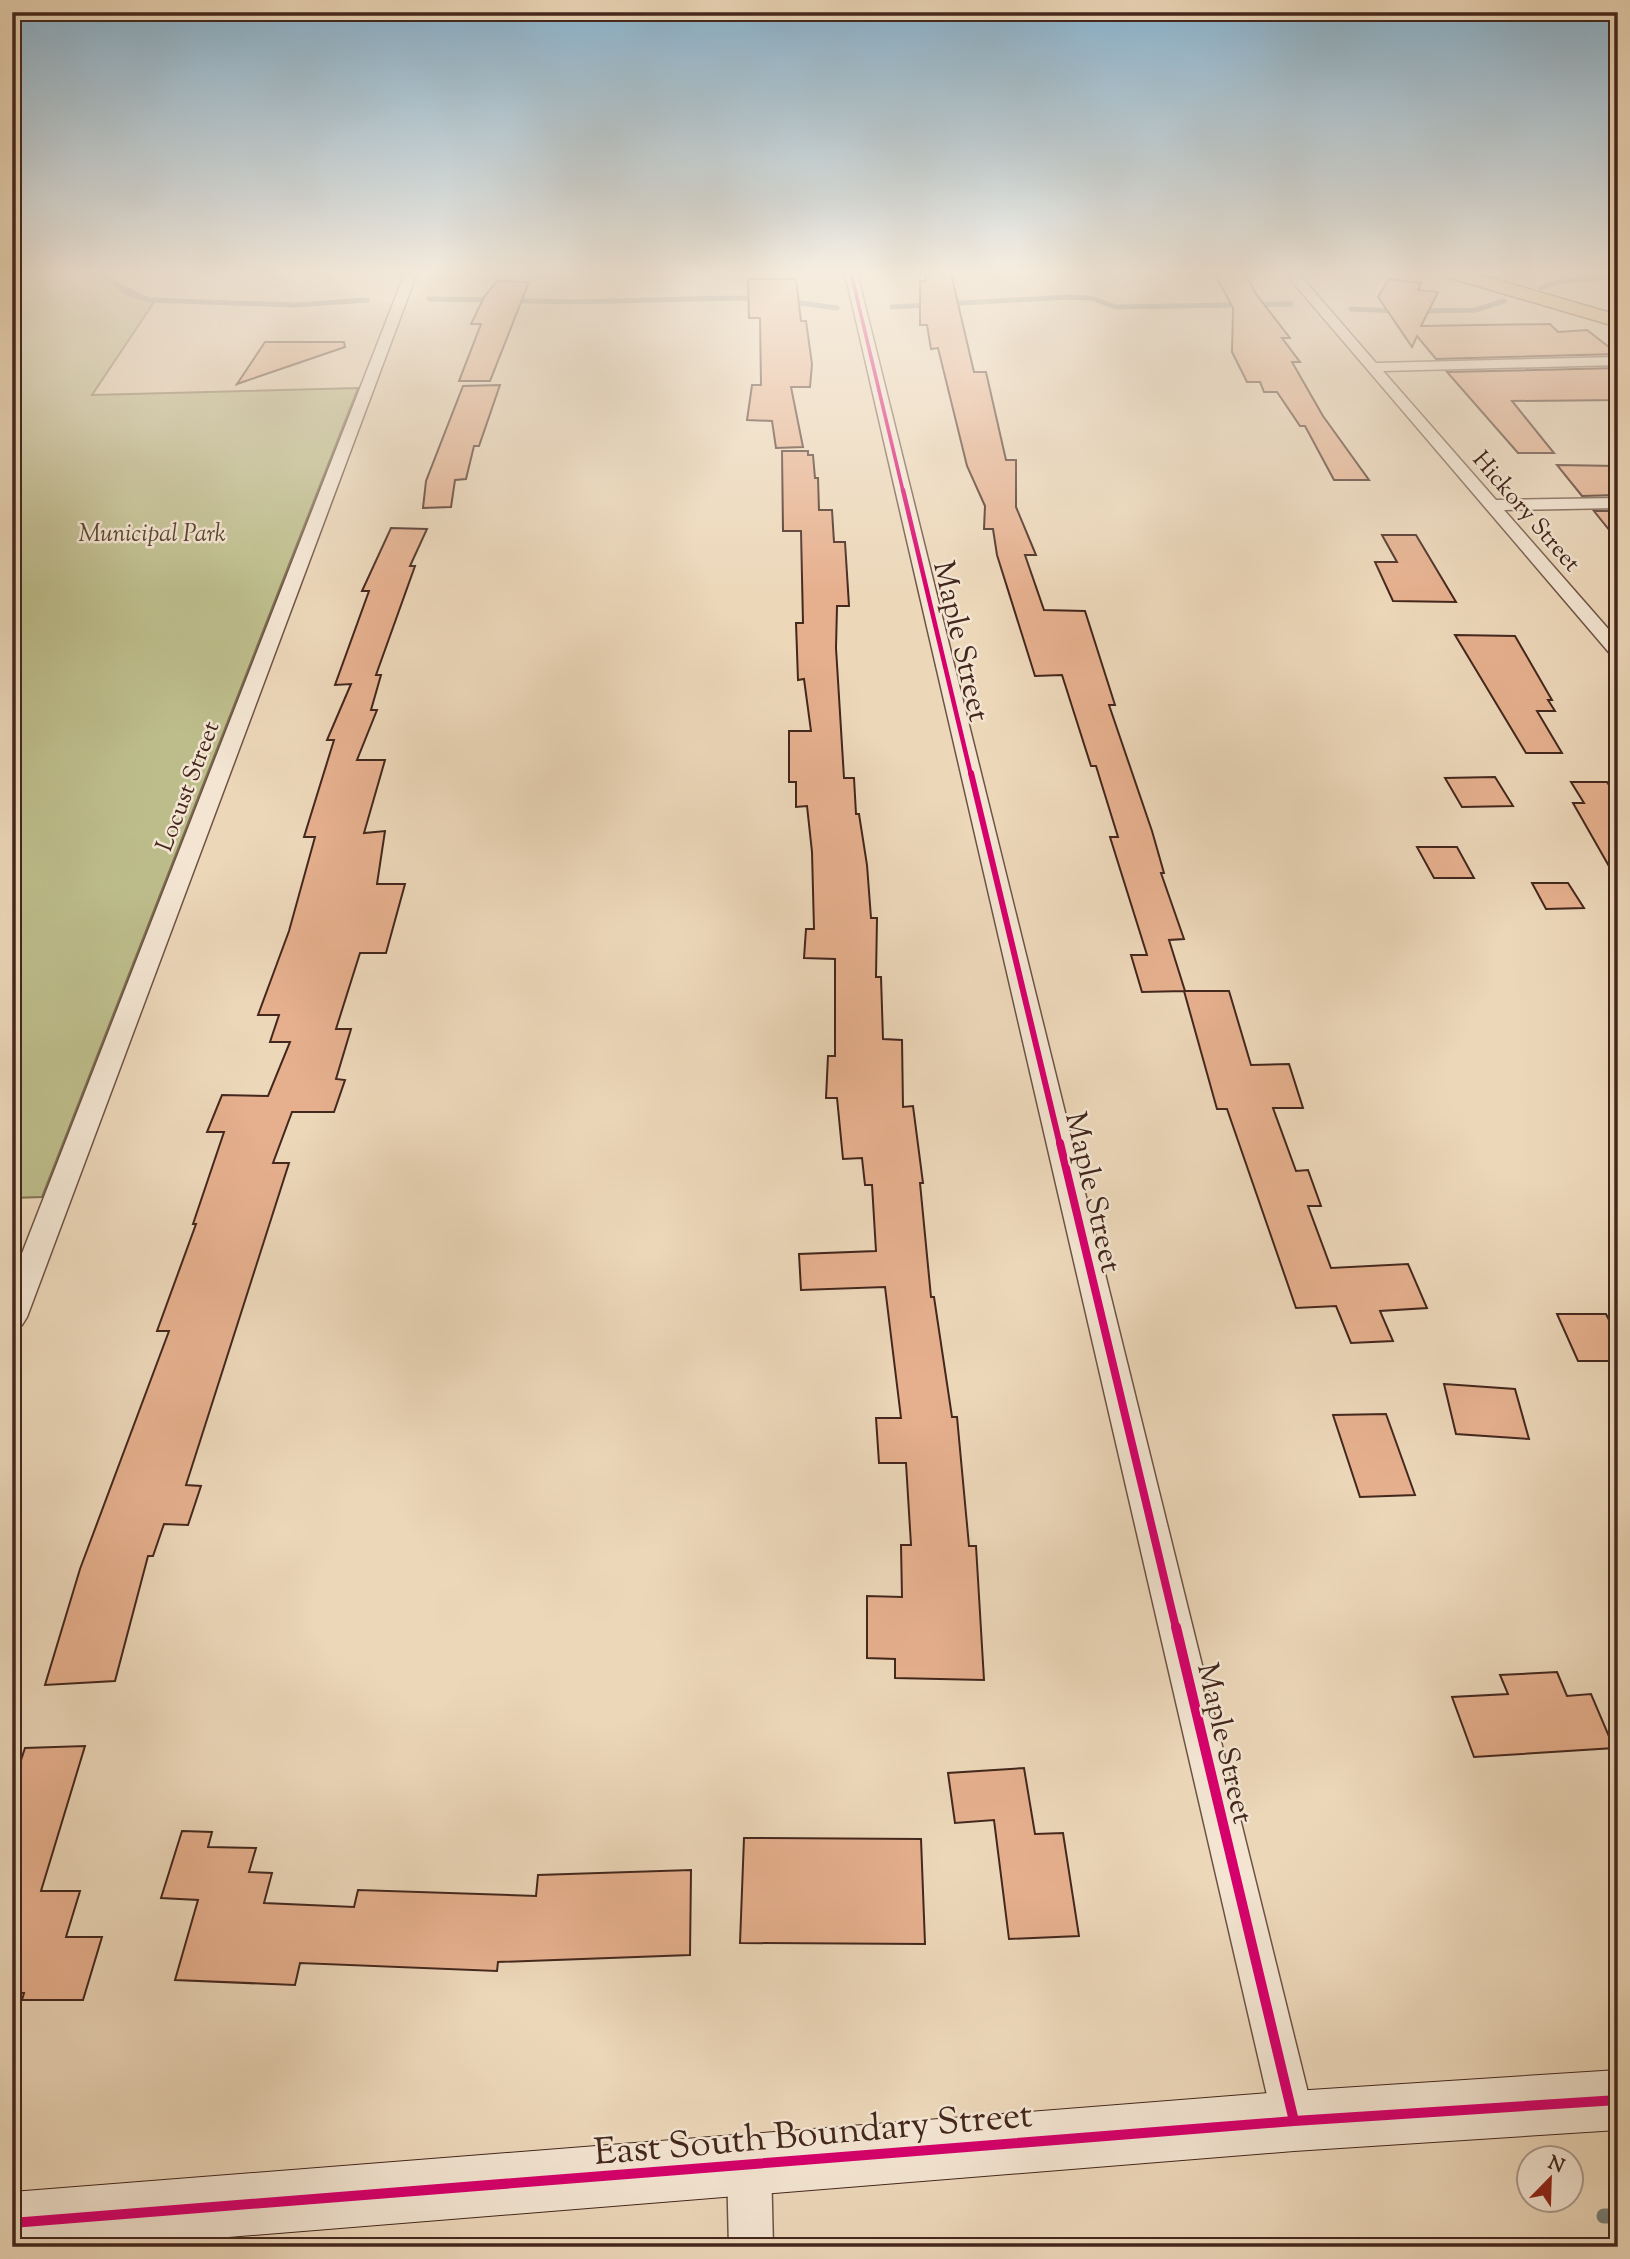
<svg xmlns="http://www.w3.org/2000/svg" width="1630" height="2259" font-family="'Sorts Mill Goudy',serif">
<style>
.green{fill:#bdbd8b;stroke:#807254;stroke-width:2}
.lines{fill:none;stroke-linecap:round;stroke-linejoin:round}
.stream-far1{stroke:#787e78;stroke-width:5}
.stream{stroke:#787e78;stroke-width:15}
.building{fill:#e6b08e;stroke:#44271d;stroke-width:2}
.street-casing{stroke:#6e5344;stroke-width:3}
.secondary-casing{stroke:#44271d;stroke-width:2}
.primary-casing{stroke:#44271d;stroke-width:3}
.street{fill:#f3e5d2;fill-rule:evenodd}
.secondary{fill:#f3e5d2;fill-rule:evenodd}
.primary{fill:#e6bc7c;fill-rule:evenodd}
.cycleway-far4-casing{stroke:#f3e5d2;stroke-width:6}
.cycleway-far3-casing{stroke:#f3e5d2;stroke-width:7}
.cycleway-far2-casing{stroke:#f3e5d2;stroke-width:10}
.cycleway-far1-casing{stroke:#f3e5d2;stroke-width:12}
.cycleway-casing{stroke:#f3e5d2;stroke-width:15}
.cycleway-far4{stroke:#d6006c;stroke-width:3.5}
.cycleway-far3{stroke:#d6006c;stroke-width:4.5}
.cycleway-far2{stroke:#d6006c;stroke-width:6}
.cycleway-far1{stroke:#d6006c;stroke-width:8}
.cycleway{stroke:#d6006c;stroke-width:10}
.labels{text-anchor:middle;stroke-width:5;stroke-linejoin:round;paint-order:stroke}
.far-street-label{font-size:24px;fill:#44271d;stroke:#f3e5d2}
.far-park-label{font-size:24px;font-style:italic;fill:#5c4533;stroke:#f3e5d2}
.street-label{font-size:30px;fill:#44271d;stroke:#f3e5d2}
.near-street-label{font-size:37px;fill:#44271d;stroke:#f3e5d2}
</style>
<rect width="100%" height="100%" fill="#ecd7b9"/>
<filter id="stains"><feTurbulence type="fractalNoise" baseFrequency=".00286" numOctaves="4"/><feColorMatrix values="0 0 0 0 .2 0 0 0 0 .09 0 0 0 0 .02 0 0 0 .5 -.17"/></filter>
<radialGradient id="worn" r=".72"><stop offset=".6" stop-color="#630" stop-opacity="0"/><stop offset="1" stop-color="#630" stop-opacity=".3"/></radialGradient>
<path class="green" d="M12,273H98L154,302L92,395L358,388L42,1197L12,1198Z"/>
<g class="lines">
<path class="stream-far1" d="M103,273L125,292L150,300L294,305L367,300
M1541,288L1561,281L1618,277
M429,299L495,300
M510,300C594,305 677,297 761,298
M786,301L837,308
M892,307L1068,297L1091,298L1116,307L1291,304
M1351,309L1400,311
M1415,311L1475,310L1504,301"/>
<path class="stream" d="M1604,2216H1618"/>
</g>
<path class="building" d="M1214,273H1245L1256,294L1290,338H1282L1300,362H1292L1323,416L1369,480H1334L1305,426H1300L1277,392H1264L1260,382H1247L1232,352L1233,308Z
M925,274H951L974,372H986L1006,460H1016V507L1036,555H1025L1044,610L1085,611L1115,705H1109L1152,831L1164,873H1161L1184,939L1169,940L1185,991H1229L1251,1065L1289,1064L1303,1108H1273L1296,1171L1308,1170L1321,1206H1308L1331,1268L1408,1264L1427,1308L1380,1311L1393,1341L1351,1343L1336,1306L1296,1308L1227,1109H1217L1184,991L1142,992L1131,955H1147L1110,837H1118L1096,766H1091L1062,675L1035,676L997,555L993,529H984L985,506L967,466L938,348L931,349L927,325H920V281H926Z
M748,279H796L801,321H806L812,364L810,387H791L803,447L776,448L772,421L747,420L752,385H761L760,318H749Z
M1389,279L1421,283L1418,290L1438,292L1421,326L1550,324L1558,332L1587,330L1618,354L1436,359L1417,336L1412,347L1378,297Z
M497,281L529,282L490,381H459L481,324H471L484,297Z
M265,342H344L345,347L237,384Z
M1618,368V400L1512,401L1554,453H1518L1447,372Z
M500,385L479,446H474L466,479L455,480L451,507L423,508L426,481L463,386Z
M782,451H808V455H813L815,478H818L819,510H832L834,542H845L849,606H837L836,648L844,778H854L856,814H859L867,865L871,918H877L876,977H881L883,1039L902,1040L903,1107L913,1106L923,1183H920L931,1297H934L952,1417H957L969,1546H976L984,1680L895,1678V1659L867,1658V1596L902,1597L901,1545H911L906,1463H879L876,1418H901L885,1287L801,1290L799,1254L876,1251L872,1185H865L862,1158L843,1159L837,1098H826L828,1056H835V959L804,958L806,929H814L812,852L807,806L796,807V782H789V731H811L804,679L798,680L796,623H803L801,531H783Z
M1557,465L1618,466V495L1582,496Z
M1594,511H1618V541Z
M391,528L427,529L410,566H415L376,675H381L371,710H377L357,760H385L364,833L385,831L377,884H405L386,953H360L336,1029H351L336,1079L345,1080L334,1112H292L273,1163H289L186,1485L201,1486L188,1525L164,1524L153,1556H148L115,1681L45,1685L80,1569L169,1331H157L196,1224H193L224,1132H207L222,1095L268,1096L290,1042H270L279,1015H258L289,931L315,837H304L334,740H327L351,684L335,685L369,591H362Z
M1382,535H1416L1456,602L1393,601L1375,562H1397Z
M1455,635L1515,636L1552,700H1548L1555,711H1537L1562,753H1526Z
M1495,777L1513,806L1462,807L1445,778Z
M1571,782H1607L1618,799V882L1573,803H1584Z
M1417,847H1457L1474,878H1434Z
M1532,883H1568L1584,908L1546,909Z
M1557,1314H1606L1618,1337V1361H1578Z
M1444,1384L1515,1389L1529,1439L1456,1434Z
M1386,1414L1415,1495L1360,1497L1333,1415Z
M1557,1672L1567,1696L1591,1694L1614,1748L1474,1757L1452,1697L1508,1694L1500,1675Z
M85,1746L41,1891H80L66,1937H102L83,2000H22L24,1993H12V1787L25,1748Z
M1024,1768L1035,1834L1063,1833L1079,1936L1009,1939L994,1820L955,1823L948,1773Z
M182,1831L212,1832L208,1847L256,1848L249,1872L272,1873L264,1903L354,1907L358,1890L536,1896L538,1875L691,1870L690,1955L498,1962L497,1971L300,1963L295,1985L175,1980L198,1900L161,1898Z
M744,1838L921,1839L925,1944L740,1943Z"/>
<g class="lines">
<defs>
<path id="street" d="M405,273H417L27,1317L22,1325L12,1328V1279Z
M845,273H857L1315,2121L1309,2136L1294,2142L1279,2136L1273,2121Z
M1285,273H1298L1376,363L1618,357V365L1383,371L1496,500L1618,498V508L1504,510L1618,640V657L1612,656Z
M749,2143L764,2150L771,2165L773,2247H729L727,2165L734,2150Z"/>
<path id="secondary" d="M1618,2070V2130L1294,2151L105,2247H12V2192L1294,2091Z"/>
<path id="primary" d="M1445,273H1473L1618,315V327L1447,277Z"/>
</defs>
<use href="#street" class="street-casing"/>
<use href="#secondary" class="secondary-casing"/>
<use href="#primary" class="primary-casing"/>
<use href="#street" class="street"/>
<use href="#secondary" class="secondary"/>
<use href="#primary" class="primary"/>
<defs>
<path id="cycleway-far4" d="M851,273L903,491"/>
<path id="cycleway-far3" d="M903,490L971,775"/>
<path id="cycleway-far2" d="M971,773L1060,1145"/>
<path id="cycleway-far1" d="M1060,1143L1176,1628"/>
<path id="cycleway" d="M1176,1627L1294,2121
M12,2223L1294,2121L1618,2100"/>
</defs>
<use href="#cycleway-far4" class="cycleway-far4-casing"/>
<use href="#cycleway-far3" class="cycleway-far3-casing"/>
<use href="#cycleway-far2" class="cycleway-far2-casing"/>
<use href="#cycleway-far1" class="cycleway-far1-casing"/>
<use href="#cycleway" class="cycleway-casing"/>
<use href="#cycleway-far4" class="cycleway-far4"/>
<use href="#cycleway-far3" class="cycleway-far3"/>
<use href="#cycleway-far2" class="cycleway-far2"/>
<use href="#cycleway-far1" class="cycleway-far1"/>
<use href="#cycleway" class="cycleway"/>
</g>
<linearGradient id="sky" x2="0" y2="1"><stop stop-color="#89b6d4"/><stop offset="0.46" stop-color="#f6ede0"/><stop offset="1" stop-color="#f6ede0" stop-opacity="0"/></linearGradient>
<rect width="1630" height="590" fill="url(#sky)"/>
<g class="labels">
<g class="far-street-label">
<text transform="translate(1527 511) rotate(49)" y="8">Hickory Street</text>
<text transform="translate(187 786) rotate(-69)" y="8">Locust Street</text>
</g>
<g class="far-park-label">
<text x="152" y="541">Municipal Park</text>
</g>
<g class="street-label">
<text transform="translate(962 641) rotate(77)" y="10">Maple Street</text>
<text transform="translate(1094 1192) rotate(77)" y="10">Maple Street</text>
<text transform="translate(1226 1743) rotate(77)" y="10">Maple Street</text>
</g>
<g class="near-street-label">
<text transform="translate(813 2132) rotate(-5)" y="13">East South Boundary Street</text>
</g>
</g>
<rect width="1630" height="2259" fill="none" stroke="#ecd7b9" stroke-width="42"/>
<rect x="14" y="14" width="1602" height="2231" fill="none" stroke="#44271d" stroke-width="3.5"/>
<rect x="21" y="21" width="1588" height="2217" fill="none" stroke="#44271d" stroke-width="2"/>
<g transform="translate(1550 2179) rotate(23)"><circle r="33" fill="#f3e5d2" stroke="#ad998a" stroke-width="2"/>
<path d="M0-5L12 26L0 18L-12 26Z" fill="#8f2418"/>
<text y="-10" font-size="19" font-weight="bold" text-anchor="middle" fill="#44271d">N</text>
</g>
<rect width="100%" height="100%" filter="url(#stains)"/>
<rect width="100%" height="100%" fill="url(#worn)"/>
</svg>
